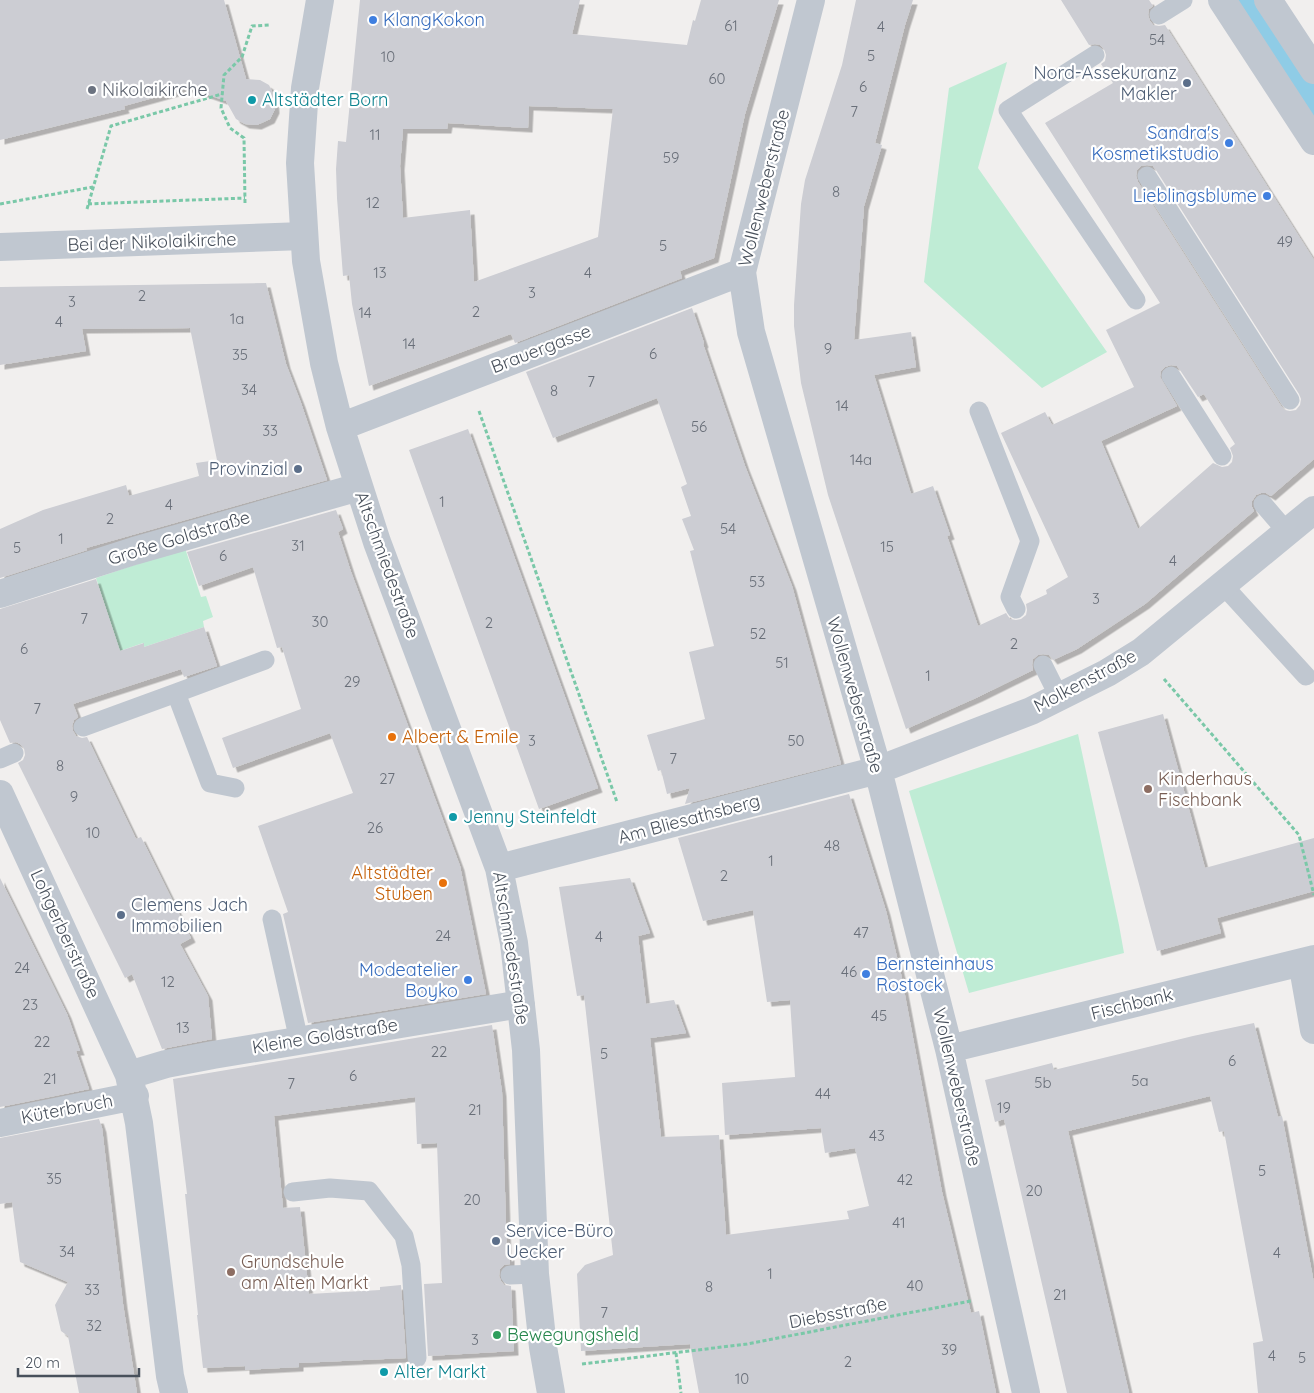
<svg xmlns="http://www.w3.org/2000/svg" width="1314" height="1393" font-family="Quicksand,sans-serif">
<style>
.green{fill:#bfecd5}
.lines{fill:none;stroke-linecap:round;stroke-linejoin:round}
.canal{stroke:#8fcce6;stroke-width:42}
.building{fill:#cccdd3;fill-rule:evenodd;filter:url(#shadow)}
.path{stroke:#7ac8a8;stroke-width:3;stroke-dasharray:4 2.5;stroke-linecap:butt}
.lane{stroke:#c0c7d0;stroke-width:19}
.street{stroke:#c0c7d0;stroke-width:28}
.shop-dot{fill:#3f7fe0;stroke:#fff;stroke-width:2}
.service-dot{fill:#5c6f8a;stroke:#fff;stroke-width:2}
.worship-dot{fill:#6b7280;stroke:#fff;stroke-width:2}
.culture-dot{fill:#0f9aa8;stroke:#fff;stroke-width:2}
.food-dot{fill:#e8710a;stroke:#fff;stroke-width:2}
.education-dot{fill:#8d6e63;stroke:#fff;stroke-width:2}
.leisure-dot{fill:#2e9e5b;stroke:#fff;stroke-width:2}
.labels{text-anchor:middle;stroke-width:4.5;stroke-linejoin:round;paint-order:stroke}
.number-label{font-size:15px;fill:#696f79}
.shop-label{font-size:18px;fill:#366cbe;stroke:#fff;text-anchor:end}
.service-label{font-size:18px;fill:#4e5e75;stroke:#fff;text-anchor:end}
.worship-label{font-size:18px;fill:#5b616d;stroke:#fff;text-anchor:start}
.culture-label{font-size:18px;fill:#0d838f;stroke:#fff;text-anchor:start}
.street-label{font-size:18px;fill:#48505b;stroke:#fff}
.food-label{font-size:18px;fill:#c56008;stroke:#fff;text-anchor:start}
.education-label{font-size:18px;fill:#785e54;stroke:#fff;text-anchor:start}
.leisure-label{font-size:18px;fill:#27864d;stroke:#fff;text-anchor:start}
</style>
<defs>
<filter id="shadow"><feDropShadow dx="4.5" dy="4.5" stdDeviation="0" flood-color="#0004"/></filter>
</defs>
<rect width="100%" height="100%" fill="#f1efee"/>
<path class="green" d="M1007,62L978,168L1107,352L1042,388L924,282L949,88Z
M185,548L201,597L206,596L213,617L203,621L204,627L144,647L143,643L120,651L96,578Z
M1078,734L1119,925L1124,953L969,993L909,791Z"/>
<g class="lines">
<path class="canal" d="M1245,0L1314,106"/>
</g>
<path class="building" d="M0,0H224L246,79L260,80L269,85L274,96L275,109L270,119L257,125L245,124L236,119L226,101L189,88L124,106L125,109L0,140Z
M360,0H580L572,34L687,45L693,20L695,21L701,0H779L745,114L714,258L680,271L682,278L515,343L511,334L369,386L352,304L349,275L343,276L337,198L336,169L338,141L346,142ZM529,106L613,109L598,237L474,282L470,210L403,218L400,166L403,129H447L448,123L528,128Z
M856,0H913L905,25L875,143L882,145L864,206L854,340L911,332L916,367L874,375L911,494L933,486L950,535L947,536L978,626L1006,613L1010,619L1016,620L1021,619L1026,615L1027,610L1026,604L1047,594L1046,590L1068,577L1001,433L1045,412L1052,425L1134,387L1106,330L1160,303L1045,123L1113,83L1101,64L1105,61L1106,55L1104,49L1100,45L1095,44L1089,45L1061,0H1149L1153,6L1149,9L1148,15L1150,21L1153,25L1159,26L1165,25L1314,260V459L1271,496L1266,493H1261L1256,495L1252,501V507L1254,511L1145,604L1077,649L1053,660L1049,655L1043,654L1038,655L1033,659L1032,665L1033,670L978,697L906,729L828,495L801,383L794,326V305L801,204L805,180L842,65ZM1147,165L1153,166L1156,170L1299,394L1301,399L1300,405L1296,410L1290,411L1285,410L1281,406L1138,182L1136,176L1137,170L1141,166ZM1171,365L1177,366L1180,370L1198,397L1204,394L1235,444L1230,448L1233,456L1232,462L1228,466L1222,467L1213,463L1138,529L1101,441L1177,406L1160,377L1161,371L1165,367Z
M266,283L286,364L301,403L327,480L86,548L87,550L0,578V529L43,510L126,485L129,496L199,476L196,463L217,460L190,328L82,329L86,351L0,365V287Z
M692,308L704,343L703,344L745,466L792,586L841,764L685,804L690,788L667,794L661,770L658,771L647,735L705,719L689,652L714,646L690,551L694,550L682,519L691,516L681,487L687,484L657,398L553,438L526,372Z
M468,429L598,788L539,809L409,450Z
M336,510L343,529L338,532L351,572L460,866L486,994L308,1023L283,914L288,912L258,826L353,793L330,733L233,768L222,738L301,709L282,647L277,648L253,567L199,586L187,552Z
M96,579L120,651L144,643V647L204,627L217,666L184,677L181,669L73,704L78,717L74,720L72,726L73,731L76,736L82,738L87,737L136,839L141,837L191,938L180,944L208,996L212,1039L162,1049L132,974L125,978L19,765L18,763L23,760L25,755L24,748L20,744L16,742L10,743L0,720V609Z
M1163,714L1205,868L1314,838V891L1217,918L1221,933L1157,951L1098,732Z
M849,794L886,911L901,974L942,1192L971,1313L979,1311L996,1393H699L690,1344L581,1351L577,1274L585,1265L613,1255L584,995L577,996L559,887L630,878L650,933L638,936L646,1004L674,1000L686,1033L650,1038L661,1137L719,1135L726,1235L849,1219L847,1211L869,1206L855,1148L825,1153L821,1128L725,1135L722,1083L795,1077L790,1000L767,1002L753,910L703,921L678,838Z
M0,878L67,1014L80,1051H76L89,1089L0,1107Z
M1254,1023L1278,1117L1282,1116L1314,1283V1393H1258L1253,1343L1263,1341L1224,1131L1219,1132L1210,1096L1068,1131L1129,1393H1067L1004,1119L995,1122L985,1080L1052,1063L1054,1070L1193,1036Z
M492,1025L502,1092L507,1257L510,1256V1264L504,1265L500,1269L499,1276L501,1281L504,1285L511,1286L514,1351L428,1356L424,1284L442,1283L437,1143L417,1144L415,1097L274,1116L283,1208L300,1207L309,1294L380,1290V1287L401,1285L406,1358L299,1363V1367L245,1370V1366L203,1368L197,1315H198L185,1194H187L173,1079Z
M99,1119L102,1128L123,1304L137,1393H79L68,1336L61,1331L55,1305L68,1282L20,1262L12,1202L0,1204V1138Z"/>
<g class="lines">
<path class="path" d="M245,203L244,138L230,128L221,108L224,75L242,57L252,26L269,25
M0,204L93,187
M88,204L245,198
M87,209L111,126L222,94
M479,411L617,802
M1164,679L1299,835L1314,895
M676,1353L681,1393
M582,1364L747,1344L971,1301"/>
<path class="lane" d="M1159,15L1183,0
M1095,55L1008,110L1136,300
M1147,176L1290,400
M1171,376L1222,456
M979,411L1030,541L1010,597L1016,609
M1263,504L1287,532
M1223,585L1306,676
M1043,665L1059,697
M176,693L265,660
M83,727L176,693L210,783L235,788
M0,759L14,753
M272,919L299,1041
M293,1192L330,1188L369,1191L404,1236L411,1265L417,1358
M510,1275L535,1274"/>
<path class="street" d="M320,0L305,88L300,163L306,261L324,363L340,427L377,542L499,868L514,943L526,1050L535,1274L543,1347L551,1393
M811,0L742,272L751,332L878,770L949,1049L1026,1393
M1222,0L1314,141
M1268,0L1314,70
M0,247L304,236
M340,427L742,272
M0,594L134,551L359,487
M0,794L129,1075L139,1123L170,1376L174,1393
M499,868L878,770L1031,711L1107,673L1141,652L1314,510
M1302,962L1314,1030
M949,1049L1314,959
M129,1075L166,1064L213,1055L521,1004
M0,1123L135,1096"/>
</g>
<g class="shop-dot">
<circle cx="373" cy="20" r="5"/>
<circle cx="1229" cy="143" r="5"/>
<circle cx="1267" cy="196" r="5"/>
<circle cx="866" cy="974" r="5"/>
<circle cx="468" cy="980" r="5"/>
</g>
<g class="service-dot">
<circle cx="1187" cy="83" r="5"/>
<circle cx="298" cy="469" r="5"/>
<circle cx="121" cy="915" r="5"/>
<circle cx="496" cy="1241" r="5"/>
</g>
<circle class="worship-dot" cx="92" cy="90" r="5"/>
<g class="culture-dot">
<circle cx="252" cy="100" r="5"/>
<circle cx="453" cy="817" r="5"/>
<circle cx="384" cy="1372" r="5"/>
</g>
<g class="food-dot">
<circle cx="392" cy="737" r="5"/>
<circle cx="443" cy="883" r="5"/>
</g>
<g class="education-dot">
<circle cx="1148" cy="789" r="5"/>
<circle cx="231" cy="1272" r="5"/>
</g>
<circle class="leisure-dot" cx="497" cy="1335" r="5"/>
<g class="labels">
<g class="number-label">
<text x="731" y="31">61</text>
<text x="881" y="32">4</text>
<text x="1157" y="45">54</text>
<text x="871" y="61">5</text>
<text x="388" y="62">10</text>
<text x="717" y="84">60</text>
<text x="863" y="92">6</text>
<text x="854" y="117">7</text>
<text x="375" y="140">11</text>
<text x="671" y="163">59</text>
<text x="836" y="197">8</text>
<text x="373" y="208">12</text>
<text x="1285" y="247">49</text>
<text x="663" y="251">5</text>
<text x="380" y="278">13</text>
<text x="588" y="278">4</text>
<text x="532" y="298">3</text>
<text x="142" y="301">2</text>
<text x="72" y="307">3</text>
<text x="476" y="317">2</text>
<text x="365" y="318">14</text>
<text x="237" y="324">1a</text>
<text x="59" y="327">4</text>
<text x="409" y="349">14</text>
<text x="828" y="354">9</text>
<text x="653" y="359">6</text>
<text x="240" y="360">35</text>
<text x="591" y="387">7</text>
<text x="249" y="395">34</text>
<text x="554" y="396">8</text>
<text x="842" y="411">14</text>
<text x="699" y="432">56</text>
<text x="270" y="436">33</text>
<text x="861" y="465">14a</text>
<text x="442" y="507">1</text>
<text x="169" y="510">4</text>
<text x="110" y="524">2</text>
<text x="728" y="534">54</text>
<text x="61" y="544">1</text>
<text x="298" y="551">31</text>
<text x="887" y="552">15</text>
<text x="17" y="553">5</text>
<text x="223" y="561">6</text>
<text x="1173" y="566">4</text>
<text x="757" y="587">53</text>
<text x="1096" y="604">3</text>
<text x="84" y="624">7</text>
<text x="320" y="627">30</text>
<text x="489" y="628">2</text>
<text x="758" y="639">52</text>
<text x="1014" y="649">2</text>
<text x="24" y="654">6</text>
<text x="782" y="668">51</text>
<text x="928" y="681">1</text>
<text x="352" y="687">29</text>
<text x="37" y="714">7</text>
<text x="532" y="746">3</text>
<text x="796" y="746">50</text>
<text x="673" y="764">7</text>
<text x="60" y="771">8</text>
<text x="387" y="784">27</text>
<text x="74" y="802">9</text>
<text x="375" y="833">26</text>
<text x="93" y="838">10</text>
<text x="832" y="851">48</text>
<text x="771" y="866">1</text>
<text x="724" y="881">2</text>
<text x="861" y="938">47</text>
<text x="443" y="941">24</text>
<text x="599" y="942">4</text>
<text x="22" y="973">24</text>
<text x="849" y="977">46</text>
<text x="168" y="987">12</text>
<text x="30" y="1010">23</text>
<text x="879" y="1021">45</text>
<text x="183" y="1033">13</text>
<text x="42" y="1047">22</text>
<text x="439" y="1057">22</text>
<text x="604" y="1059">5</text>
<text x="1232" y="1066">6</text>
<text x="353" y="1081">6</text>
<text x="50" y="1084">21</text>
<text x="1140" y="1086">5a</text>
<text x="1043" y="1088">5b</text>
<text x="291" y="1089">7</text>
<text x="823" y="1099">44</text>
<text x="1004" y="1113">19</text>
<text x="475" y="1115">21</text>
<text x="877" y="1141">43</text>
<text x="1262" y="1176">5</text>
<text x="54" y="1184">35</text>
<text x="905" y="1185">42</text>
<text x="1034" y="1196">20</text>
<text x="472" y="1205">20</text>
<text x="899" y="1228">41</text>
<text x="67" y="1257">34</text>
<text x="1277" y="1258">4</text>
<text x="770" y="1279">1</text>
<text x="915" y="1291">40</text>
<text x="709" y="1292">8</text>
<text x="92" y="1295">33</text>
<text x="1060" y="1300">21</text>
<text x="604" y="1318">7</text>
<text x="94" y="1331">32</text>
<text x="475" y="1345">3</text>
<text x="949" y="1355">39</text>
<text x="1272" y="1361">4</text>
<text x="1302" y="1363">5</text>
<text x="848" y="1367">2</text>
<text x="742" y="1384">10</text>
</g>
<g class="shop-label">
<text x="383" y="26" text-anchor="start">KlangKokon</text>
<text x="1219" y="139">Sandra's<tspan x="1219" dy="21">Kosmetikstudio</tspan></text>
<text x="1257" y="202">Lieblingsblume</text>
<text x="876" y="970" text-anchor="start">Bernsteinhaus<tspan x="876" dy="21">Rostock</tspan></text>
<text x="458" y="976">Modeatelier<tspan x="458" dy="21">Boyko</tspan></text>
</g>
<g class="service-label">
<text x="1177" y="79">Nord-Assekuranz<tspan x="1177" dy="21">Makler</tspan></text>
<text x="288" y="475">Provinzial</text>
<text x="131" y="911" text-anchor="start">Clemens Jach<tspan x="131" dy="21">Immobilien</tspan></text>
<text x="506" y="1237" text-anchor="start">Service-Büro<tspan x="506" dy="21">Uecker</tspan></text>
</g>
<g class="worship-label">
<text x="102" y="96">Nikolaikirche</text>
</g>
<g class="culture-label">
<text x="262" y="106">Altstädter Born</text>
<text x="463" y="823">Jenny Steinfeldt</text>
<text x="394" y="1378">Alter Markt</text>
</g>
<g class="street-label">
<text transform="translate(764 188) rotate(-76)" y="6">Wollenweberstraße</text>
<text transform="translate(152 242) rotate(-2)" y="6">Bei der Nikolaikirche</text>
<text transform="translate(541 349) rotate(-21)" y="6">Brauergasse</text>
<text transform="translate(179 538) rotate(-17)" y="6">Große Goldstraße</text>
<text transform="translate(387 565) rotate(70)" y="6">Altschmiedestraße</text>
<text transform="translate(1085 681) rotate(-28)" y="6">Molkenstraße</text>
<text transform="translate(855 695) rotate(74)" y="6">Wollenweberstraße</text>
<text transform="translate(689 819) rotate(-15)" y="6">Am Bliesathsberg</text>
<text transform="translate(65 934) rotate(65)" y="6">Lohgerberstraße</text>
<text transform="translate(511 948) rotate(81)" y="6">Altschmiedestraße</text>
<text transform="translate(1132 1004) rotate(-14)" y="6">Fischbank</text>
<text transform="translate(325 1036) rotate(-9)" y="6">Kleine Goldstraße</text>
<text transform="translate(957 1087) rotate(77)" y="6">Wollenweberstraße</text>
<text transform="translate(67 1109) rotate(-11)" y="6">Küterbruch</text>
<text transform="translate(838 1313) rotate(-11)" y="6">Diebsstraße</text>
</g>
<g class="food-label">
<text x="402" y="743">Albert &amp; Emile</text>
<text x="433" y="879" text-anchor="end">Altstädter<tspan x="433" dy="21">Stuben</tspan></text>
</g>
<g class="education-label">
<text x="1158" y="785">Kinderhaus<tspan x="1158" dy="21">Fischbank</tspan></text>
<text x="241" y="1268">Grundschule<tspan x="241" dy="21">am Alten Markt</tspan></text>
</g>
<g class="leisure-label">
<text x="507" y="1341">Bewegungsheld</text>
</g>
</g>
<path d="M18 1368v8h121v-8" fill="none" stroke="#48505b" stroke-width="2.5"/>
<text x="25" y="1368" font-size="15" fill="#48505b" stroke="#ffffff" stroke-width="4" paint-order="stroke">20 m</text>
</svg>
